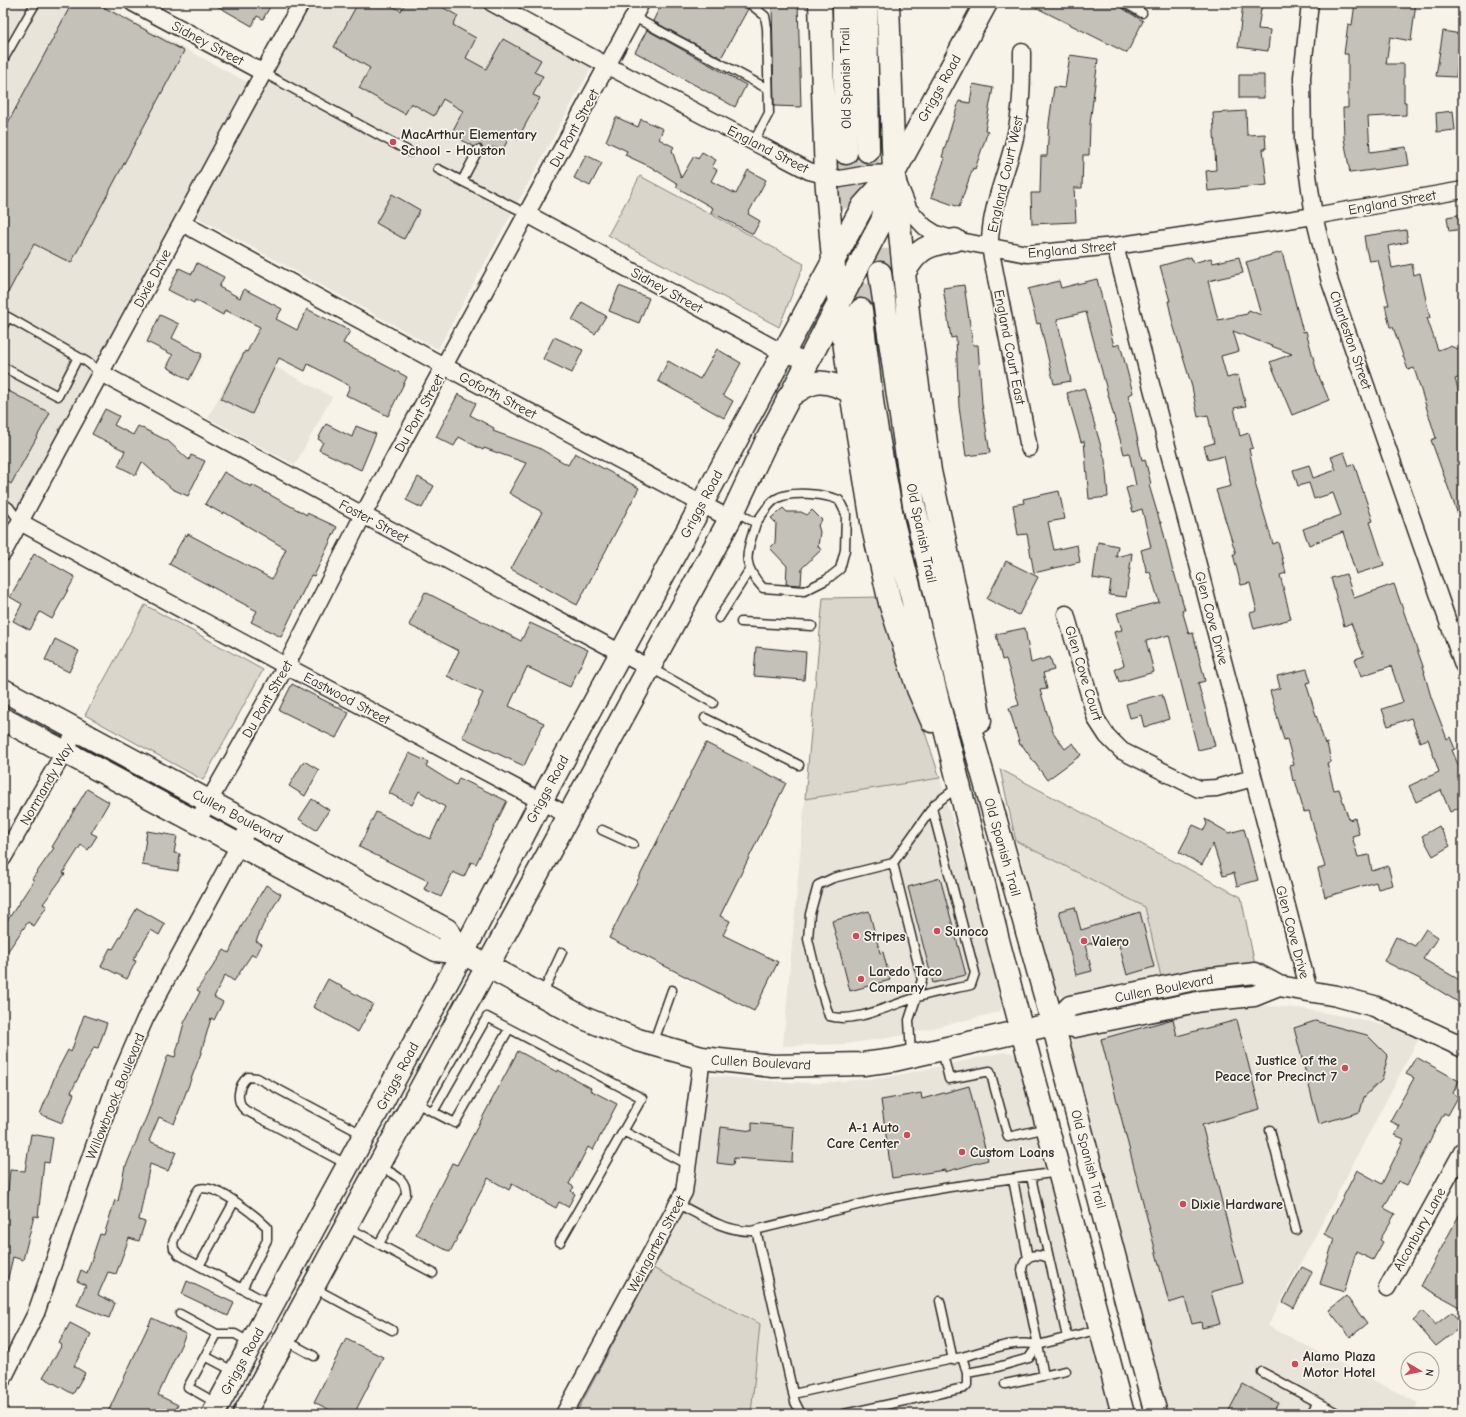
<svg xmlns="http://www.w3.org/2000/svg" width="1466" height="1417" font-family="'Comic Neue',sans-serif">
<style>
.built{fill:#e8e4da}
.green{fill:#dad6cc;stroke:#82807c}
.building{fill:#c4c1b9;stroke:#2b2b2b}
.lines{fill:none;stroke-linecap:round;stroke-linejoin:round}
.primary-tunnel{stroke:#cecbc2;stroke-width:22;stroke-dasharray:22 11;stroke-linecap:butt}
.service-casing{stroke:#2b2b2b;stroke-width:11}
.minor-casing{stroke:#2b2b2b;stroke-width:19}
.tertiary-casing{stroke:#2b2b2b;stroke-width:23}
.secondary-casing{stroke:#2b2b2b;stroke-width:25}
.primary-casing{stroke:#2b2b2b;stroke-width:25}
.service{stroke:#f7f3e8;stroke-width:8}
.minor{stroke:#f7f3e8;stroke-width:16}
.tertiary{stroke:#f7f3e8;stroke-width:20}
.secondary{stroke:#f7f3e8;stroke-width:22}
.primary{stroke:#f7f3e8;stroke-width:22}
.poi-dot{fill:#d1495b;stroke:#f7f3e8;stroke-width:1.5}
.labels{text-anchor:middle;stroke-width:3.5;stroke-linejoin:round;paint-order:stroke}
.street-label{font-size:14px;fill:#2b2b2b;stroke:#f7f3e8}
.poi-label{font-size:14px;font-weight:bold;fill:#2b2b2b;stroke:#f7f3e8;text-anchor:start}
</style>
<rect width="100%" height="100%" fill="#f7f3e8"/>
<filter id="ink" filterUnits="userSpaceOnUse"><feTurbulence type="fractalNoise" baseFrequency=".025" numOctaves="2"/><feDisplacementMap in="SourceGraphic" scale="8" xChannelSelector="R" yChannelSelector="G"/><feConvolveMatrix kernelMatrix="1 2 1 2 8 2 1 2 1" color-interpolation-filters="sRGB"/></filter>
<g filter="url(#ink)">
<path class="built" d="M3,3H100L249,83L3,535Z
M312,3H473L591,68L438,349L195,216Z
M244,350L332,397L295,465L208,418Z
M940,778L1000,983L1003,1006L999,1012L900,1036L846,1044L783,1046L805,799Z
M1016,841L1145,907L1161,977L1067,998L1061,996L1056,992Z
M1243,1004L1298,1008L1359,1019L1397,1029L1419,1038L1268,1326L1418,1403L1413,1414H1168L1070,1044L1074,1038L1080,1035L1182,1012Z
M1004,1052L1013,1053L1020,1058L1026,1076L1041,1150L1110,1414H751L760,1324L653,1268L692,1193L697,1177L705,1075L781,1082L823,1083L890,1077Z"/>
<path class="green" d="M640,176L804,264L779,327L608,235Z
M883,597L889,623L940,778L805,799L823,598Z
M145,605L263,670L203,780L85,715Z
M1000,769L1241,897L1255,965L1204,967L1161,977L1145,907L1016,841Z
M653,1268L760,1324L751,1414H581L577,1412Z"/>
<path class="building" d="M72,3H96L184,51L71,263L34,244L3,302V132Z
M212,3H272L263,19L257,16L252,26Z
M358,3H387L401,11L405,3H435L458,16L453,25L476,38L466,58L486,69L503,39L541,60L534,72L543,76L533,95L540,98L517,140L510,136L502,151L493,147L489,155L483,152L481,145L474,147L451,134L463,111L443,99L434,116L411,103L405,114L359,88L370,68L334,47Z
M662,3H744L748,9L721,58L653,21Z
M772,3H798L801,107L774,106Z
M1027,3H1120L1122,8L1143,21L1127,53Z
M1243,3H1262L1258,29L1270,30L1268,51L1238,47Z
M1355,3H1416L1411,41L1390,37L1386,64H1404V102H1406V115L1368,117L1370,152L1406,147L1409,165L1350,173L1344,138L1343,108H1348V54H1344L1348,24L1352,25Z
M647,30L746,85L735,107L635,52Z
M1443,31L1461,34L1456,77L1436,76Z
M1070,55L1098,59L1090,124L1089,155H1083L1082,188H1074L1076,222L1032,224L1031,193H1040L1041,156H1047L1049,123L1054,87L1065,88Z
M1239,75H1264V98H1239Z
M973,84L993,88L985,130L988,131L975,169L973,168L959,207L931,197L945,158L942,157L959,101L970,103Z
M1246,111L1247,135L1265,134L1266,149H1263L1267,185L1208,191L1206,171L1216,170L1213,113Z
M1453,111L1455,130L1437,132L1436,113Z
M616,117L638,127L641,119L663,129L659,139L674,147L672,150L681,178L694,156L698,159L702,152L716,160L712,167L717,170L711,181L736,194L748,170L766,180L748,214L760,221L753,234L711,212L713,208L676,187L678,184L651,167L625,155L627,151L606,141Z
M586,155L602,163L590,186L574,178Z
M392,194L420,210L404,239L376,223Z
M1463,214V229L1449,231L1447,217Z
M1406,230L1408,242L1388,246L1392,268L1412,264L1414,275L1420,273L1430,318H1427L1438,350L1450,346L1463,351V366L1458,378L1455,379L1463,405V522L1461,523L1431,440L1436,438L1414,368L1408,370L1393,327H1390L1385,305H1389L1378,260L1369,261L1366,249L1364,236Z
M1282,252L1303,332L1306,331L1317,372L1329,400L1292,415L1270,362L1292,354L1233,331L1239,351L1221,356L1227,378L1238,375L1246,406L1234,408L1240,436L1249,433L1253,448L1249,449L1256,482L1255,483L1273,544L1278,542L1286,573L1280,575L1291,619L1254,629L1250,613L1257,611L1250,583L1241,585L1233,554H1236L1216,490L1231,486L1224,456L1208,460L1204,446L1214,443L1208,415L1198,417L1192,387L1173,324L1168,301H1170L1160,266L1191,257L1193,263L1211,258L1213,263L1239,257L1243,273L1208,281L1218,320L1247,314L1249,310L1261,315L1246,262Z
M197,263L224,277L219,287L240,298L244,289L282,309L276,319L297,330L307,309L350,331L343,343L407,377L388,416L346,395L350,386L308,364L305,371L279,358L252,414L221,399L245,351L247,352L260,327L225,310L223,315L195,300L194,303L168,290L179,268L192,274Z
M1097,279L1114,346L1120,344L1133,393L1128,395L1142,460L1145,459L1151,484L1149,485L1160,522H1161L1173,572H1174L1185,610H1182L1189,634L1193,633L1205,681L1198,683L1215,746L1198,750L1169,635L1146,641L1154,672L1119,682L1115,669L1124,665L1114,632L1122,630L1117,613L1159,602L1150,572L1147,573L1141,550L1151,547L1142,509L1133,512L1126,488L1136,485L1129,453L1124,454L1086,312L1057,319L1071,381L1054,384L1040,323L1037,324L1028,289L1059,281L1061,288Z
M964,285L973,345H978L982,404L990,453L966,456L959,407L956,337L951,338L943,288Z
M619,286L649,298L639,323L609,311Z
M582,302L606,316L595,334L572,320Z
M160,315L179,324L172,338L202,354L189,380L167,367L173,355L147,342Z
M554,337L583,350L572,373L543,359Z
M717,349L741,363L723,395L733,401L724,418L658,381L668,361L700,379Z
M3,388L50,413L11,484L3,479Z
M1084,388L1105,460L1108,497L1089,499L1084,441L1081,442L1067,393Z
M458,394L476,403L470,415L494,428L493,431L539,448L568,465L575,453L639,488L577,605L511,569L542,512L509,493L526,463L484,448L483,450L459,437L454,446L436,437Z
M105,409L119,416L114,425L133,435L138,426L168,441L189,460L191,455L205,461L188,496L172,489L142,462L136,475L118,466L125,451L92,434Z
M326,424L352,437L356,426L376,434L361,470L319,450L323,442L318,439Z
M1344,452L1349,466L1354,464L1373,521L1370,522L1384,565L1356,574L1343,532L1309,545L1303,529L1341,515L1333,493L1314,499L1309,483L1298,486L1293,470L1309,465L1313,478L1336,470L1331,457Z
M224,472L251,487L252,485L307,515V513L337,527L314,576L311,575L281,637L251,622L257,611L169,564L185,535L187,536L188,534L272,579L286,549L224,512L223,514L205,504Z
M418,477L434,486L422,508L406,500Z
M1059,491L1065,519L1048,522L1054,550L1077,545L1080,562L1034,573L1027,534L1018,535L1013,505L1024,503L1023,499Z
M783,508L787,512H801L807,515L812,510L822,520L818,525L820,532L818,546L821,550L802,568L801,585L786,584L787,566L770,548L775,543L776,523L771,518Z
M1098,542L1118,546L1116,557L1132,553L1126,597L1109,595L1111,581L1093,578Z
M34,554L75,577L52,619L40,612L30,630L13,621L22,604L10,597Z
M1006,561L1038,577L1019,615L987,599Z
M1346,574L1354,598L1394,584L1425,672H1424L1431,697L1447,739L1450,737L1455,749L1452,750L1463,777V806L1450,812L1441,790L1416,802L1409,786L1439,772L1428,739L1420,742L1411,718L1388,726L1382,709L1403,702L1391,666L1361,676L1355,659L1364,656L1351,623L1344,626L1331,578Z
M425,592L521,641L530,623L588,650L570,687L527,667L509,706L544,723L524,766L462,737L483,693L447,676L459,651L409,625Z
M1025,628L1031,663L1050,657L1054,670L1043,673L1047,689L1040,690L1053,732L1065,749L1073,743L1081,755L1047,780L1022,745H1020L1009,708L1019,705L1006,659L1002,660L996,634Z
M55,639L79,651L69,672L45,660Z
M756,647L806,652L804,680L754,676Z
M1307,669L1311,682L1306,683L1325,744L1327,743L1331,762L1327,763L1334,790L1339,789L1349,820L1355,818L1359,834L1352,836L1358,857L1369,855L1372,871L1388,866L1393,885L1378,889L1376,882L1325,897L1318,869L1325,867L1309,811L1304,812L1295,780L1293,781L1290,766L1294,765L1287,739L1284,740L1270,691L1280,688L1277,676Z
M292,684L349,713L336,738L279,710Z
M1162,694L1169,719L1144,727L1141,715L1130,718L1126,704Z
M706,743L786,783L720,916L730,921L723,935L778,962L754,1011L609,938Z
M409,753L428,762L426,766L456,785L459,778L507,801L476,864L471,862L464,877L453,872L441,897L424,889L428,881L359,847L376,812L430,839L445,807L419,791L412,805L389,793Z
M304,761L319,770L305,796L289,786Z
M87,789L109,802L91,833L97,836L88,850L81,845L63,873L65,874L43,904L47,906L34,926L28,922L3,958V927L34,880L32,879L54,848L52,847Z
M312,799L329,810L316,830L299,819Z
M1205,819L1229,833L1244,829L1258,880L1237,886L1234,873L1223,876L1213,844L1202,865L1179,852L1193,825L1204,830L1207,824Z
M1439,826L1450,846L1433,856L1422,836Z
M147,831L177,836L174,853L180,854L178,871L142,865Z
M940,878L966,975L933,983L908,887Z
M266,885L281,894L263,925L256,941L262,944L256,956L252,954L234,981L225,975L214,997L223,1002L214,1020L211,1018L201,1053L174,1124L159,1117L149,1141L176,1152L168,1171L150,1164L139,1220L145,1222L139,1241L129,1238L116,1274L108,1272L98,1295L115,1303L109,1318L77,1305L86,1285L77,1281L81,1270L87,1273L100,1234L104,1235L115,1200L118,1201L125,1166H126L148,1113L168,1055L175,1057L184,1023L200,992L197,990L224,950L229,953L243,923Z
M1075,907L1081,930L1140,912L1154,967L1127,975L1117,937L1085,945L1092,971L1076,975L1059,911Z
M137,908L165,924L159,935L151,930L133,960L136,961L127,979L101,966L110,948L113,949Z
M869,911L880,953L883,952L890,980L850,991L832,921Z
M1426,929L1438,937L1423,959L1463,982V1005L1422,980L1384,961L1396,937L1415,946Z
M328,979L373,1004L358,1032L313,1007Z
M84,1015L107,1023L98,1048L94,1047L71,1092L74,1094L62,1123L40,1114L57,1071L68,1050L71,1052Z
M1173,1019L1177,1036L1237,1020L1260,1109L1202,1125L1243,1283L1211,1292L1220,1324L1202,1328L1201,1322L1192,1324L1185,1298L1169,1303L1101,1039Z
M1315,1021L1367,1035L1388,1056L1382,1080L1364,1097L1360,1112L1319,1124L1294,1028Z
M518,1051L557,1072L558,1070L591,1088L590,1090L617,1104L593,1150L588,1147L569,1184L574,1187L571,1191L575,1194L568,1207L559,1202L556,1208L512,1184L509,1190L488,1178L450,1252L416,1234L452,1163L457,1165Z
M1416,1057L1459,1081L1453,1093L1458,1097L1448,1115L1444,1113L1407,1185L1398,1181L1384,1208L1395,1214L1380,1240L1383,1242L1373,1260L1356,1252L1344,1292L1320,1284L1334,1239L1324,1234L1357,1170L1382,1184L1404,1139L1395,1135L1400,1126L1390,1121L1414,1078L1406,1074Z
M969,1086L988,1160L945,1172V1170L892,1178L881,1100L921,1093L922,1099Z
M752,1123L794,1127L792,1162L734,1158L733,1165L717,1163L721,1127L752,1131Z
M31,1134L53,1138L49,1163L44,1162L38,1217L34,1216L23,1260L13,1257L7,1282L3,1281V1200L7,1201L10,1170L25,1171Z
M1463,1208V1309L1421,1286Z
M1302,1267L1312,1272L1294,1308L1283,1302Z
M187,1281L234,1303L228,1316L182,1294Z
M1346,1296L1367,1324L1350,1337L1329,1310Z
M1423,1311L1435,1325L1452,1312L1462,1326L1436,1346L1413,1320Z
M152,1318L186,1334L158,1395L178,1405L174,1414H107Z
M70,1323L91,1334L74,1366L85,1373L73,1394L43,1377L62,1345L59,1343Z
M346,1339L383,1357L354,1414H338L314,1402Z
M1243,1384L1278,1403L1272,1414H1227Z"/>
<g class="lines">
<path class="primary-tunnel" d="M868,151L880,273
M846,153L861,310"/>
<defs>
<path id="service" d="M749,3L765,16L767,28L769,113L753,143
M1125,3L1142,13
M634,17L768,89
M3,60L35,4
M262,72L410,152
M438,169L527,214
M462,181L478,150
M3,326L8,317L87,362L101,373
M3,367L58,396L78,357
M3,503L9,507L20,522
M735,511L756,523C747,553 740,563 763,588L804,591L826,580L840,569L845,550L846,514L839,500C825,494 790,490 776,499C768,504 762,515 756,523
M719,618L750,569
M741,622L812,626
M651,668L713,703
M705,718L799,765
M602,830L633,844
M893,863L833,878L818,885L810,914L808,939L818,981L829,1016C854,1024 890,1005 915,998C933,992 953,989 971,985L975,973L932,808
M542,995L562,952
M653,1044L672,990
M942,1050L949,1079L990,1071L1008,1137L1047,1128
M911,1055L909,1020L922,980L893,863L935,804L958,787
M414,1102L455,1123L509,1029
M433,1112L487,1017L642,1098L560,1242
M1270,1130L1296,1230
M623,1131L688,1165
M348,1165L245,1110C235,1101 238,1085 248,1077L257,1078L364,1135
M1031,1177L1049,1258
M1013,1179L1028,1258
M678,1204C702,1216 724,1231 751,1231L886,1198L950,1187L1059,1172
M347,1227L433,1273
M756,1230L795,1402L801,1414
M379,1244L406,1194C406,1177 392,1174 379,1166
M199,1266L234,1202
M314,1288L392,1330
M242,1289L267,1240V1227C255,1215 216,1183 199,1189L196,1193L173,1242L174,1249L179,1255L272,1305
M940,1301L953,1360
M180,1314L217,1334
M1067,1337L1049,1258C1035,1253 1024,1254 1022,1270L1038,1345L1100,1329
M285,1340L314,1356
M1038,1345L1044,1376
M205,1356L235,1372
M962,1357C986,1351 1014,1339 1038,1345
M1262,1372L1339,1414
M967,1373L994,1368L1029,1358L1038,1345
M1005,1384L1066,1371
M793,1394L962,1357L967,1373V1385L964,1388L844,1414
M218,1404L188,1387L217,1334H235L251,1343
M1103,1414L1122,1409
M1311,1414L1317,1403"/>
<path id="minor" d="M133,3L262,72
M492,3L608,66L809,171L840,179L868,174L894,173L909,210L925,227L936,234L955,240L1027,254L1115,246L1314,216L1463,190
M1310,3L1302,77L1303,141L1314,216L1330,282L1463,665
M1022,52C1022,78 1022,103 1017,128C1010,168 989,206 990,247L1029,448
M527,214L783,353L809,361
M182,223L444,366L730,519
M1115,246L1309,991
M101,373L363,515L649,668
M20,522L286,666L569,816
M3,553L301,3
M1066,614L1096,719L1107,736L1122,751L1199,789L1216,788L1253,778
M197,822L286,666L363,515L641,3
M3,858L77,730
M1387,1288L1463,1150
M3,1379L36,1313L112,1095L145,1019L251,823
M564,1414L684,1192L702,1058"/>
<path id="tertiary" d="M1053,1024L1070,1006L1195,980L1255,973L1279,986L1337,996L1374,1006L1463,1047
M1053,1024L1075,1027L1202,1001L1254,996L1279,986"/>
<path id="secondary" d="M213,1414L463,953L541,801L863,206L893,173
M244,1414L730,519L767,440L882,221L894,173L986,3"/>
<path id="primary" d="M820,3L826,176L833,260L851,392L873,528L890,603L918,689L932,721
M844,3L846,153
M866,3L868,151
M888,3L894,173L909,322L930,471L967,646L980,721
M880,273L914,505L956,679L1053,1024L1156,1414
M904,273C918,248 927,245 955,240
M861,310L873,408L893,522L999,944L1123,1414
M788,398C812,379 823,378 851,392
M3,690L447,930L463,953
M3,719L436,950L463,953L586,1019L638,1040L702,1058L773,1066L863,1064L894,1060L1053,1024"/>
</defs>
<use href="#service" class="service-casing"/>
<use href="#minor" class="minor-casing"/>
<use href="#tertiary" class="tertiary-casing"/>
<use href="#secondary" class="secondary-casing"/>
<use href="#primary" class="primary-casing"/>
<use href="#service" class="service"/>
<use href="#minor" class="minor"/>
<use href="#tertiary" class="tertiary"/>
<use href="#secondary" class="secondary"/>
<use href="#primary" class="primary"/>
</g>
</g>
<g class="poi-dot">
<circle cx="393" cy="142" r="4"/>
<circle cx="937" cy="931" r="4"/>
<circle cx="856" cy="936" r="4"/>
<circle cx="1084" cy="941" r="4"/>
<circle cx="861" cy="979" r="4"/>
<circle cx="1345" cy="1068" r="4"/>
<circle cx="907" cy="1135" r="4"/>
<circle cx="962" cy="1152" r="4"/>
<circle cx="1183" cy="1204" r="4"/>
<circle cx="1295" cy="1364" r="4"/>
</g>
<g class="labels">
<g class="street-label">
<text transform="translate(208 43) rotate(28)" y="5">Sidney Street</text>
<text transform="translate(845 78) rotate(-91)" y="5">Old Spanish Trail</text>
<text transform="translate(939 88) rotate(-61)" y="5">Griggs Road</text>
<text transform="translate(574 128) rotate(-61)" y="5">Du Pont Street</text>
<text transform="translate(768 149) rotate(27)" y="5">England Street</text>
<text transform="translate(1005 174) rotate(-77)" y="5">England Court West</text>
<text transform="translate(1392 202) rotate(-10)" y="5">England Street</text>
<text transform="translate(1072 249) rotate(-5)" y="5">England Street</text>
<text transform="translate(152 278) rotate(-62)" y="5">Dixie Drive</text>
<text transform="translate(667 290) rotate(29)" y="5">Sidney Street</text>
<text transform="translate(1351 340) rotate(71)" y="5">Charleston Street</text>
<text transform="translate(1010 347) rotate(79)" y="5">England Court East</text>
<text transform="translate(498 395) rotate(28)" y="5">Goforth Street</text>
<text transform="translate(419 413) rotate(-61)" y="5">Du Pont Street</text>
<text transform="translate(701 504) rotate(-62)" y="5">Griggs Road</text>
<text transform="translate(374 521) rotate(28)" y="5">Foster Street</text>
<text transform="translate(922 533) rotate(78)" y="5">Old Spanish Trail</text>
<text transform="translate(1212 618) rotate(75)" y="5">Glen Cove Drive</text>
<text transform="translate(1084 673) rotate(73)" y="5">Glen Cove Court</text>
<text transform="translate(347 698) rotate(28)" y="5">Eastwood Street</text>
<text transform="translate(267 699) rotate(-60)" y="5">Du Pont Street</text>
<text transform="translate(46 784) rotate(-60)" y="5">Normandy Way</text>
<text transform="translate(547 789) rotate(-62)" y="5">Griggs Road</text>
<text transform="translate(238 816) rotate(28)" y="5">Cullen Boulevard</text>
<text transform="translate(1003 847) rotate(74)" y="5">Old Spanish Trail</text>
<text transform="translate(1293 932) rotate(75)" y="5">Glen Cove Drive</text>
<text transform="translate(1164 988) rotate(-11)" y="5">Cullen Boulevard</text>
<text transform="translate(761 1062) rotate(3)" y="5">Cullen Boulevard</text>
<text transform="translate(397 1076) rotate(-62)" y="5">Griggs Road</text>
<text transform="translate(115 1096) rotate(-68)" y="5">Willowbrook Boulevard</text>
<text transform="translate(1089 1159) rotate(75)" y="5">Old Spanish Trail</text>
<text transform="translate(1419 1229) rotate(-61)" y="5">Alconbury Lane</text>
<text transform="translate(656 1244) rotate(-62)" y="5">Weingarten Street</text>
<text transform="translate(242 1361) rotate(-61)" y="5">Griggs Road</text>
</g>
<g class="poi-label">
<text x="401" y="139">MacArthur Elementary<tspan x="401" dy="16">School - Houston</tspan></text>
<text x="945" y="936">Sunoco</text>
<text x="864" y="941">Stripes</text>
<text x="1092" y="946">Valero</text>
<text x="869" y="976">Laredo Taco<tspan x="869" dy="16">Company</tspan></text>
<text x="1337" y="1065" text-anchor="end">Justice of the<tspan x="1337" dy="16">Peace for Precinct 7</tspan></text>
<text x="899" y="1132" text-anchor="end">A-1 Auto<tspan x="899" dy="16">Care Center</tspan></text>
<text x="970" y="1157">Custom Loans</text>
<text x="1191" y="1209">Dixie Hardware</text>
<text x="1303" y="1361">Alamo Plaza<tspan x="1303" dy="16">Motor Hotel</tspan></text>
</g>
</g>
<rect width="1466" height="1417" fill="none" stroke="#f7f3e8" stroke-width="16"/>
<rect x="8" y="8" width="1450" height="1401" fill="none" stroke="#2b2b2b" stroke-width="1.5" filter="url(#ink)"/>
<g transform="translate(1420 1371) rotate(99)"><circle r="19" fill="#f7f3e8" stroke="#a5a39c"/>
<path d="M0-3L7 15L0 10L-7 15Z" fill="#d1495b"/>
<text y="-6" font-size="11" font-weight="bold" text-anchor="middle" fill="#2b2b2b">N</text>
</g>
</svg>
